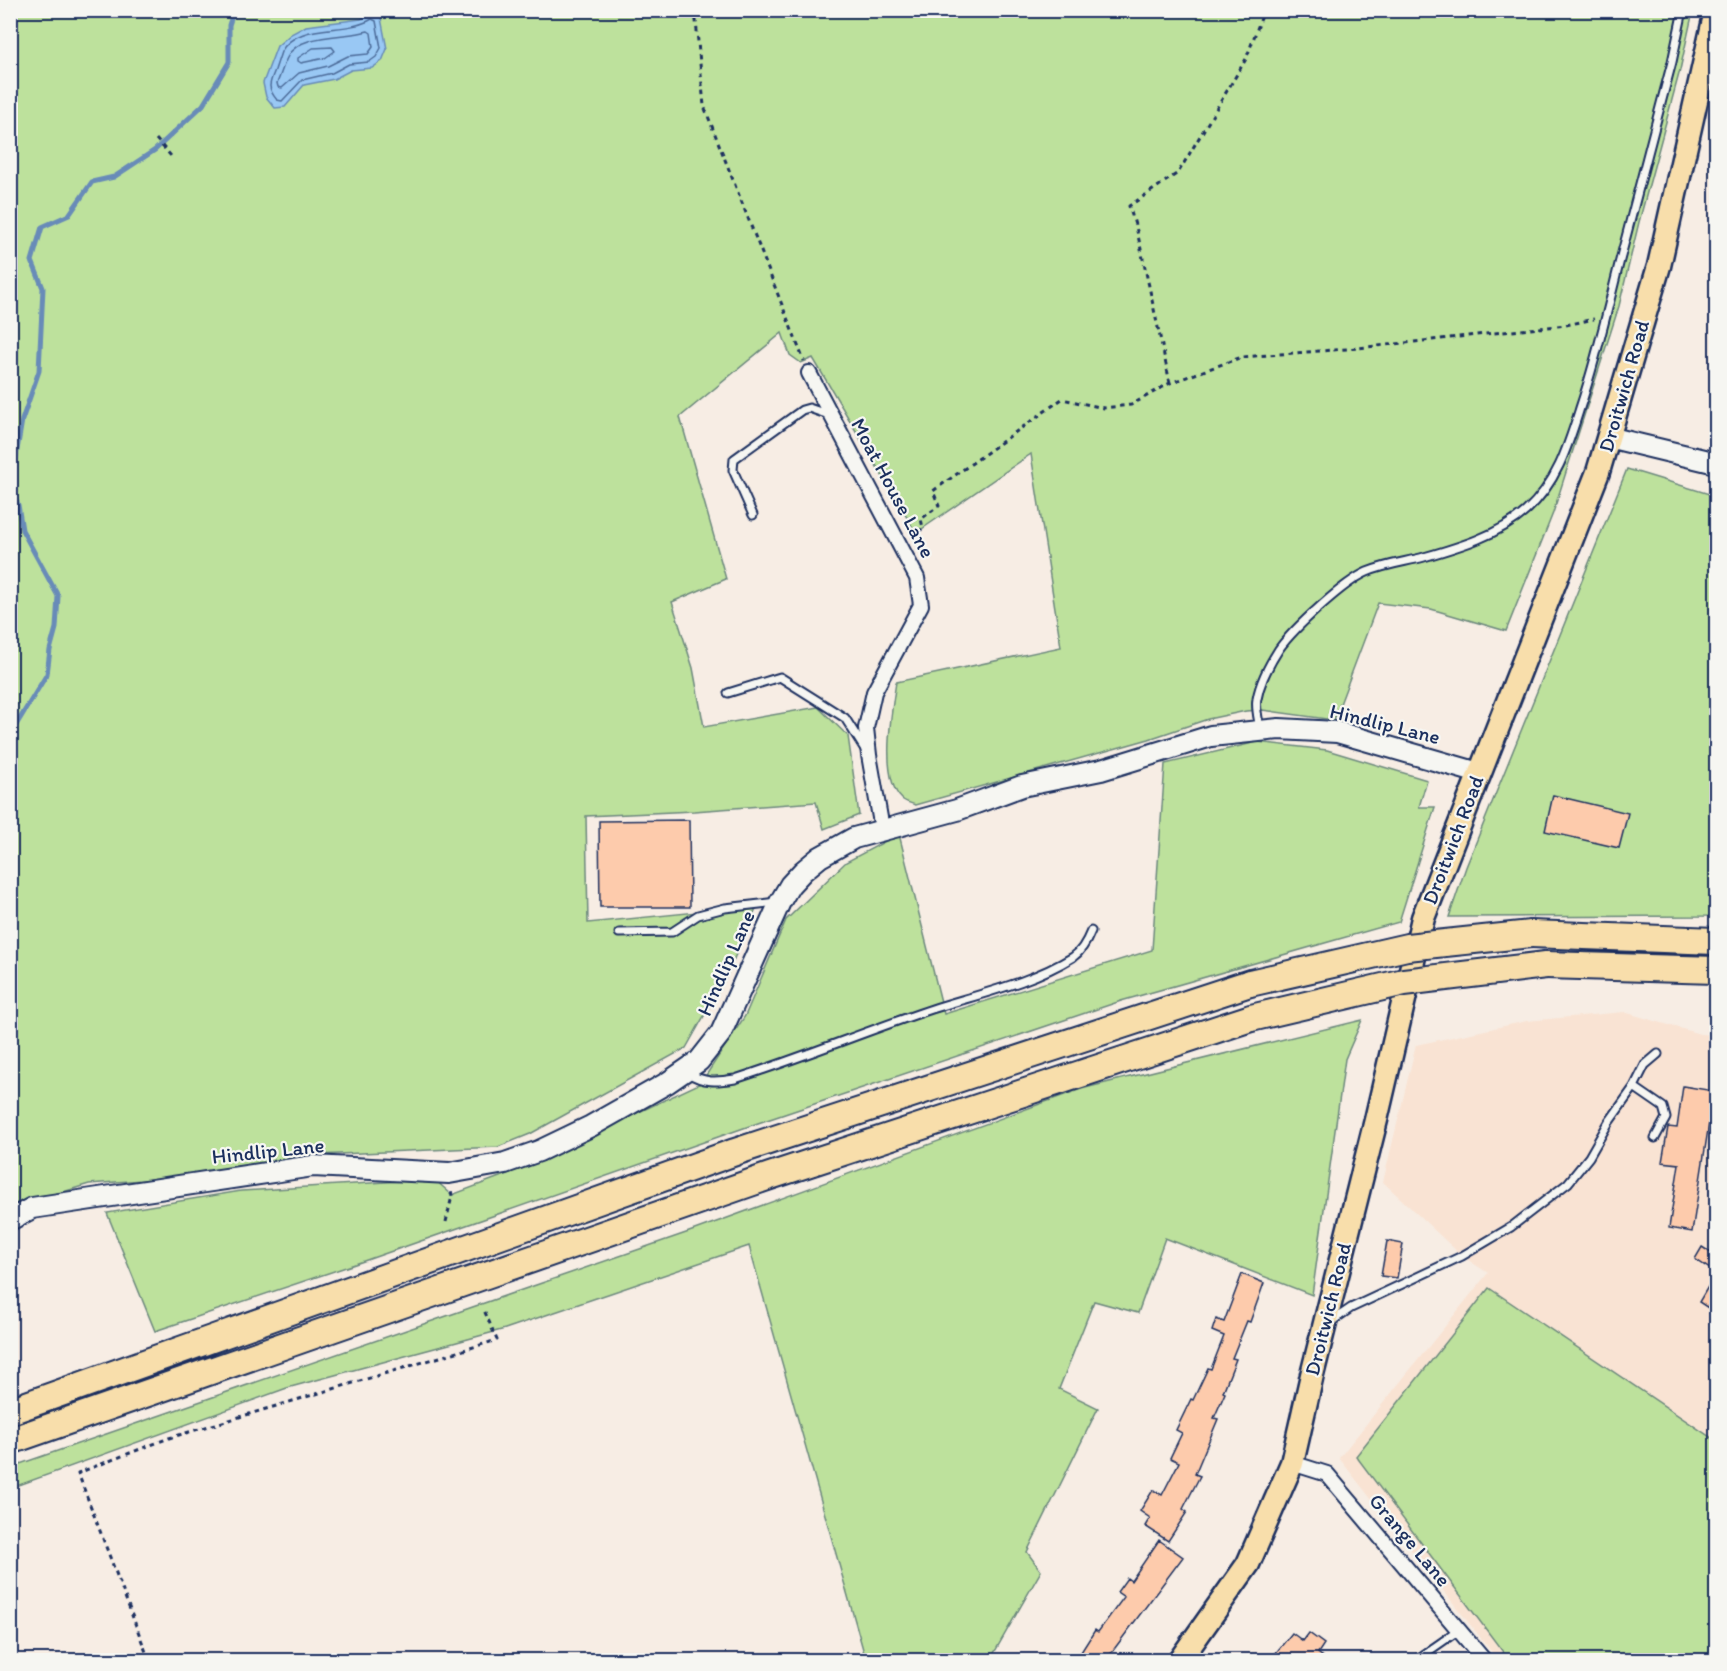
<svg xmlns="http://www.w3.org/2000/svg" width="1727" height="1671" font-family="Itim,sans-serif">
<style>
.built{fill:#f9e3d3}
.green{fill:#bde19c;stroke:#6c887d;stroke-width:1.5}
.water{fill:#99c8f4;stroke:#678bb8;stroke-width:1.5}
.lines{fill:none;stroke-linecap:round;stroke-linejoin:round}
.shore{stroke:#4d6c9a;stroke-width:1.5}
.stream{stroke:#678bb8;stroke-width:5}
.building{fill:#fdcbac;stroke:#1b2f5e;stroke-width:1.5}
.lane-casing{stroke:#1b2f5e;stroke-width:11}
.street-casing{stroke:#1b2f5e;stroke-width:18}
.secondary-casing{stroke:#1b2f5e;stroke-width:24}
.primary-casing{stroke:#1b2f5e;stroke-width:27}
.highway-casing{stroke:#1b2f5e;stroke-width:30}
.path{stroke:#1b2f5e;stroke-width:3;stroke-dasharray:4.5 4.5;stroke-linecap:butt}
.lane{stroke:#f6f6f2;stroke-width:7}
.street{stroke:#f6f6f2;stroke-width:14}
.secondary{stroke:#f6f6f2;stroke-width:20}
.primary{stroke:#f8deab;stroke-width:22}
.highway{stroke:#f8deab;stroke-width:26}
.highway-bridge-casing{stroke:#1b2f5e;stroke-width:30;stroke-linecap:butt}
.highway-bridge{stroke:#f8deab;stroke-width:26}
.labels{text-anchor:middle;stroke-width:4.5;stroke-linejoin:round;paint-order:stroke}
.street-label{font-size:21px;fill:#1b2f5e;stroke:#f6f6f2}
</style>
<rect width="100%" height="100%" fill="#f7ede4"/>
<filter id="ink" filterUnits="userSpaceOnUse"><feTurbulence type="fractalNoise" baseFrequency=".0167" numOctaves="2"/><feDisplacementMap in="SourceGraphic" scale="12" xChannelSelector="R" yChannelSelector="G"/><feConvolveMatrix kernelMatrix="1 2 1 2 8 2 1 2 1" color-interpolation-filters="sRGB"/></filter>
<g filter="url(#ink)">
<path class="built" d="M1624,1012L1700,1034L1716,1035V1660H1498L1339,1458L1488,1273L1462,1256L1383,1182L1416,1045L1527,1021Z"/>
<path class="green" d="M11,11H1693L1680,70L1639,222L1619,306L1553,513L1506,631L1431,609L1378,603L1334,720L1262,710L1246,711L1208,719L1149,739L915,805C911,803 905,802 902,799C879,778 892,710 896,682L1061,647L1031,454L916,533L813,358L801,363L790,355L782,333L680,417L726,579L672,602L693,668L704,727L818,707L848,736L859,815L824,829L816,802L694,811L586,816L588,923L757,906L726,977L686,1048L530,1134L498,1147L316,1155L257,1169L223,1174L89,1184L11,1208Z
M1627,469L1716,496V916L1449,917L1466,867Z
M1257,742L1327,750L1427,780L1419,807H1435L1399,922L1121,1001L758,1123L358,1263L155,1331L107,1213L241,1191L434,1179L452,1195L505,1175L701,1083L745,1016L786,920L846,862L899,834L944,1014L1152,950L1165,764Z
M1362,1020L1345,1059L1312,1295L1165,1238L1138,1313L1094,1301L1059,1389L1098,1408L1027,1552L1041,1571L990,1660H866L749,1246L505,1329L287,1388L11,1488V1467L689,1232L1081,1089Z
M1489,1288L1716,1441V1660H1509L1356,1456Z"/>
<path class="water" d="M374,11L381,18L387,49L382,61L372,68L351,70L334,79L304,85L285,107L275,108L266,97L263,83L277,46L291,34L306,26L361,19Z"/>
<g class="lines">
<path class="shore" d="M372,19L376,21L381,48L376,57L369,62L349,64L332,73L302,80L282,101L277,100C267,88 269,84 275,70C277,64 279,58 281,52C297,21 346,35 372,19Z
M368,31L371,33L373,47L368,54L348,56L328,66L299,73L282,88L278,87L277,83C281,75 283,65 288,56C300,33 345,38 368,31Z
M332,47L335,51L325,58L301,63L298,61V58L313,48Z"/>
<path class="stream" d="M10,735L47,674L50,650L56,628L58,596L22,530L18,505L11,486L22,420L39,371L43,288L32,261L42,227L69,215L92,182L114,177L155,150L203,105L229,62V25L234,10"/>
</g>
<path class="building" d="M1553,795L1628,813L1619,848L1545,831Z
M689,820L690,907H600L599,821Z
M1683,1086L1714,1091L1692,1232L1669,1228L1679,1164L1662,1162L1668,1127L1677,1128Z
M1387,1241L1403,1244L1397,1278L1381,1276Z
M1702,1247L1716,1256V1273L1695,1259Z
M1716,1273V1313L1699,1302Z
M1242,1274L1264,1283L1250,1322L1247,1321L1232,1358L1236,1359L1223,1392L1225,1393L1214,1418L1218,1419L1195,1474L1200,1476L1183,1509L1187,1512L1168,1541L1145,1526L1150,1518L1140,1511L1153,1490L1162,1495L1179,1462L1170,1458L1182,1433L1176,1430L1191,1399L1193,1400L1208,1368L1211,1369L1224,1336L1212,1331L1216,1319L1224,1322Z
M1159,1540L1183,1557L1106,1660H1076L1095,1630L1098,1632L1124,1597L1117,1592L1127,1578L1131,1581Z
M1292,1633L1303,1641L1309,1633L1324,1644L1318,1653L1327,1660H1270Z"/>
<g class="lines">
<defs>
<path id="lane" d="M753,515L733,470L734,459L802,410L809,408L829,415
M728,693L780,677L845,718L866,751
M1260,730C1259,721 1255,708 1257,699C1260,682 1270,663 1279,649C1294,628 1344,582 1367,572C1386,564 1405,562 1424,557C1459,547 1499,535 1526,511C1557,483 1568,446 1580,408C1596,360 1607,312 1619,264C1637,196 1654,129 1672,62L1683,10
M619,933L672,932L698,915L725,908L777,902
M688,1073C704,1083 716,1082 735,1079C801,1058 866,1031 932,1009C979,994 1031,983 1073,957C1082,951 1087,941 1091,931
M1634,1087L1663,1107L1666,1118L1655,1138
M1332,1321L1351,1308L1462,1256L1511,1227L1568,1183L1589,1157L1609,1122L1634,1087L1645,1065L1658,1054
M1416,1660L1459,1630"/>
<path id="street" d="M809,373L917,578L921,605L874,692L866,728L869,755L882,829
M1292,1463L1327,1474L1484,1660"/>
<path id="secondary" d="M1608,437L1716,463
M10,1220L32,1208L313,1166L449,1173L505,1163L539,1151L591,1126L667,1083L699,1061L721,1033L780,902L790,885L803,871L820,857L854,838L957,810L1022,786L1101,770L1211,736L1279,729L1337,732L1479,773"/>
<path id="primary" d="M1180,1660L1248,1564L1292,1463L1312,1375L1376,1120L1423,918L1598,472L1659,266L1716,11"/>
<path id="highway" d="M1531,934L1716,941
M1546,965L1716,970
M10,1411L735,1152L1250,983
M10,1441L770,1176L1251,1018"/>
</defs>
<use href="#lane" class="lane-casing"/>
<use href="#street" class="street-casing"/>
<use href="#secondary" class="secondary-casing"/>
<use href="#primary" class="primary-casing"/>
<use href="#highway" class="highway-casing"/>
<path class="path" d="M695,10L704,106L804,361
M156,139L171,156
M1170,383L1137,231L1129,206L1178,173L1246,59L1264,10
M912,538L923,528L921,519L939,506L933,491L1062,399L1104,408L1131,405L1170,383L1242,357L1359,348L1566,325L1594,319
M446,1222L452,1196L451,1189
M149,1660L78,1473L169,1438L497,1340L484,1310"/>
<use href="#lane" class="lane"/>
<use href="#street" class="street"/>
<use href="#secondary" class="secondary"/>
<use href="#primary" class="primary"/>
<use href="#highway" class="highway"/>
<defs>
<path id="highway-bridge" d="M1250,983L1407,947L1531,934
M1251,1018L1404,982L1546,965"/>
</defs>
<use href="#highway-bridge" class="highway-bridge-casing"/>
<use href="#highway-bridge" class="highway-bridge"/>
</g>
</g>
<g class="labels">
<g class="street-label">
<text transform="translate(1624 386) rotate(-74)" y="7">Droitwich Road</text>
<text transform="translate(893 488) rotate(62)" y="7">Moat House Lane</text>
<text transform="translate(1385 724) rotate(14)" y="7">Hindlip Lane</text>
<text transform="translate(1453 840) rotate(-69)" y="7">Droitwich Road</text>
<text transform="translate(726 963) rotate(-66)" y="7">Hindlip Lane</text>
<text transform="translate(268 1151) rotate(-6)" y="7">Hindlip Lane</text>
<text transform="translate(1328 1309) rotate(-76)" y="7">Droitwich Road</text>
<text transform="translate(1410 1540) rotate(50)" y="7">Grange Lane</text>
</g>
</g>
<rect width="1727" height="1671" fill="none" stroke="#f6f6f2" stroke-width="36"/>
<rect x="18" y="18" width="1691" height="1635" fill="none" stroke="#1b2f5e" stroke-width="2" filter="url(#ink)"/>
</svg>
